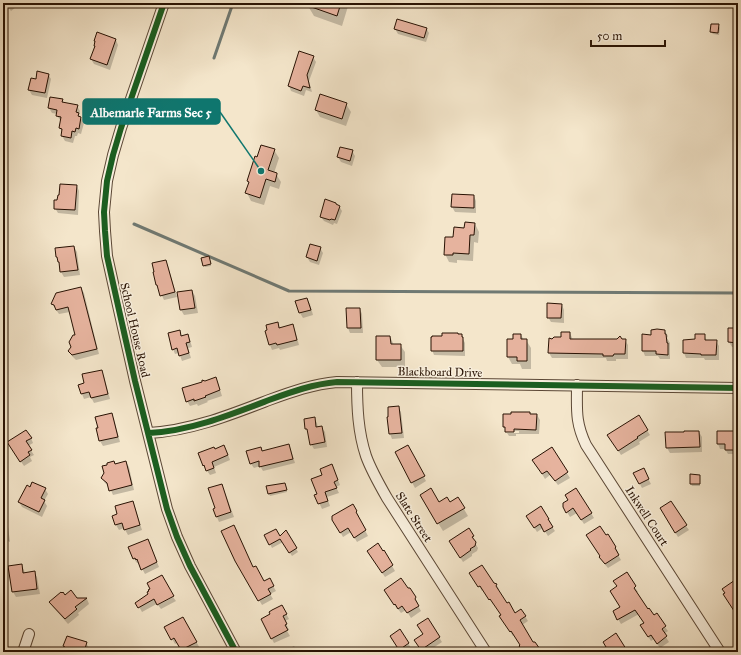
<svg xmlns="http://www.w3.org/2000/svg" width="741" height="655" font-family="'IM FELL Great Primer',serif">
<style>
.shadow{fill:#0003}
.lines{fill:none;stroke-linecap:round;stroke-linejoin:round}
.stream{stroke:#6f7973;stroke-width:3}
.building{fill:#e6b39e;stroke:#281203}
.minor-casing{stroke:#5b4735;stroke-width:12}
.minor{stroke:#f8efdd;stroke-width:10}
.cycleway-casing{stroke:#f8efdd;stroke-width:8}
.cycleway{stroke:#1b5e20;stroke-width:6}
.labels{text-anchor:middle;stroke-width:3;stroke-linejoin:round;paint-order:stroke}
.street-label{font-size:12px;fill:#281203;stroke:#f8efdd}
.leader{fill:none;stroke:#0f766e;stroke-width:1.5}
.callout-dot{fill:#0f766e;stroke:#f8efdd;stroke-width:1.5}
.callout{fill:#0f766e;stroke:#0f766e;stroke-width:1.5}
.callout-label{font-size:13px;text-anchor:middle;font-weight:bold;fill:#fff}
</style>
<rect width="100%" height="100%" fill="#f4e6cb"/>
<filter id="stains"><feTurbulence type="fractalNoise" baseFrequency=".005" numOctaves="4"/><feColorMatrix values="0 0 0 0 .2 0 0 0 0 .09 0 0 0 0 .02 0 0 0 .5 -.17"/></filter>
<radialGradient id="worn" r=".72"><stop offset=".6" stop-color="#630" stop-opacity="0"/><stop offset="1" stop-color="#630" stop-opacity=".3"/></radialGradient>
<path class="shadow" d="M5,3H21L11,11Z
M309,3H349L342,26L314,16L308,6Z
M712,25H718L720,28L719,35L713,34L711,32Z
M426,28L429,33L426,42L398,34L395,29Z
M116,40L118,45L110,70L94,64L91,59L95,47V46Z
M300,52L313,57L316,62L309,81L312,92L306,90L304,96L291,91L289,86Z
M48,74L51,79L47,98L32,95L29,90L36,80Z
M62,100L64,103L77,106L80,111L79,115L84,123L81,134L78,133L77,136H75L73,143L65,141L62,136L63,133L60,128L61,121L57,116L58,114L52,113L49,108Z
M346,104L351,112L346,126L320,117L316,110Z
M341,148L352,151L355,156L352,166L341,162L338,157Z
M274,150L279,158L274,173L276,174L281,182L279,189L270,186L264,205L251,201L247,193L250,183L248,181Z
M77,186L79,191L78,215L58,213L55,208Z
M453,195L474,196L476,201V213L455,212L452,207Z
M337,206H339L342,211L337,224L334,223L333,225L324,221L321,217Z
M475,224L479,232L478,243L474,242L473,261L457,260V263L449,262L445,254L454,238L465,229Z
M74,247L77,252L80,275L64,277L61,272Z
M320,248L323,253L319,265L310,262L307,257Z
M210,259L211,266L205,267L204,265Z
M165,261L168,266L177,297L164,300L157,285Z
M81,288L84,293L99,354L76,360L72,356L69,351L72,347L77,336L70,312L59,314L52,304Z
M192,291L195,296L198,313L184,315L181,310L178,293Z
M307,299L310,304L313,315L303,318L300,313Z
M562,305L564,310V323L551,322L548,317Z
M360,309L362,314L363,333H350L348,328Z
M278,323L280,328L293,325L295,330L299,345L280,350L279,348L272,350L270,345Z
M729,329H738V347H732L729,342Z
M179,331L182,336L187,335L190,340L192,347L188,348L191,358L182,361L179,353L175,354L173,349Z
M665,331L668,336L667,338L670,343V359H660L658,356H645L643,351L652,336Z
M570,333L573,340H625L628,345V359H616V361H607L606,358H552L549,353L562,338Z
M461,335L465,343V356L434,355L432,350Z
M521,335L524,340H526L531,348V369H522L520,364H512L508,357L514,340Z
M704,335L707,341H716L719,346V360H705L704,358H686L684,353L696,340Z
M390,337L394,345H400L405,352V367H382L377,360Z
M101,371L104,376L110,399L94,403L91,397L84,399L82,394L86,384Z
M215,378L218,383L222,396L207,401L208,402L198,406L197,404L190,406L187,401L205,382Z
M398,407L401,412L404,438L392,439L390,434L388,418Z
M530,413L531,415H537L540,420L539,434H516V436H509L507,433H519V431H507V433L504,427Z
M111,414L114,419L120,442L103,446L100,441L99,428Z
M638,416L650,435L639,442L640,444L621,455L609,435Z
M314,418L317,423L318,428H322L325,432L327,447L314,449L311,444L309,433L306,429Z
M699,432L702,437V452L670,453L667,448Z
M738,432V454H728L725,449H720L718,444Z
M31,438L33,443L28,446L34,455L30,457L32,461L24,466L11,447Z
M289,445L291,450L295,463L263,471L260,466L254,468L251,464L261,448L263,452Z
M407,446L426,481L415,488L396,452Z
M551,448L570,478L558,485L550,475L545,479L537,465Z
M215,450L227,452L230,460L214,467L216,473L210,475L203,465Z
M126,462L129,467L134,490L113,495L109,486L105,483L102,478L115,465Z
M643,469L651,484L642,488L634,473Z
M334,470L340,485L336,487L339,493L327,497L330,506L322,509L316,496L318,495Z
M699,476L700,478V486H692L691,484Z
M222,485L224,490L234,517L219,522L214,510L216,509Z
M286,486L287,492L270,496L269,494L267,487Z
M45,489L48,494L44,501L47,506L42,517L22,507L19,502Z
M421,495L439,503L450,504L458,499L468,516L443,531Z
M569,501L591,513L594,518L584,524L577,513L570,517L564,507Z
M133,502L135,507L142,530L128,535L124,528L119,530L116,525L114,517Z
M352,505L359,516L358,517L368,536L357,542L351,532L343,537L333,519Z
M541,507L551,523L550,524L555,531L548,536L543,528L537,532L527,516Z
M3,514L7,519L10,542L6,540H3Z
M670,524L686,526L689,530L678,537Z
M468,529L476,542L475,543L478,548L477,551L472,554V556L463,562L453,546Z
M286,532L298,552L292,556L283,542L272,548L266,536L280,538Z
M608,535L618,552L617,553L621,560L608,568L603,562L600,557L606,537Z
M150,545L159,567L145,574L139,563H137L134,559Z
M384,552L395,571L385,577L371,556Z
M236,561L253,568L264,582L269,579L276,591L270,594L273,599L262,605Z
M21,565L24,570L25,574L34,572L37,577L40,594L16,597L13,592Z
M626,574L638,592H636L648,610L665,627L668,631L664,634L669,642L660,648L654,639L651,641L644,630L645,623L639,614L621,624L614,612L622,608L618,586Z
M474,578L496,584L499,589V592L515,614L525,616L528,621L522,625L532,643L538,649L540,648L543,652H524L521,645L515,635L513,636L503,621L502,615L494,603L493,604L483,590L482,591Z
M150,595H173L142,612L137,603Z
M388,595L415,598L418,603L417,604L421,611L411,618L406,610L401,613L398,609H397Z
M65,596L76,599H87L89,604L78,613L79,615L68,624L53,607L51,602Z
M173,597L176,601L161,609L158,605Z
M282,606L289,619L285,621L289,630L287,631L290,636L274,643L262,620Z
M183,618L202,652H191V651L183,652L177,643L175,644L166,628Z
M428,620L442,642L427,652H423L416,640L424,635Z
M394,641L408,643L411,648L405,652H401Z
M86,643L89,648L88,652H65Z
M294,646L298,652H282Z
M337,649L338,652H331Z"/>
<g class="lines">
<path class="stream" d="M214,58L233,3
M134,224L289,291L738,293"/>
</g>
<path class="building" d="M304,3H341L337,16L303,4Z
M397,19L427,28L424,38L394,29Z
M711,24H719L718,33L710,32Z
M97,32L116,39L107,65L90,59L95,46H94L95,41H94Z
M299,51L314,56L307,75L310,88L303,86L301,91L288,86Z
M37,71L49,74L45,93L28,90L31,78L36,79Z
M320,94L347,103L342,119L315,110Z
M50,97L63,99L62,102L78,105L76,112L79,113L78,116L81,117L79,129L76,128L75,132L72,131L71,138L61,136L62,129L59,128L61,117L56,116L57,110L48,108Z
M261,145L275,149L268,170L277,173V174L275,182L266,179L260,198L245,193L249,182L247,181L255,156L257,157Z
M340,147L353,150L350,161L337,157Z
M60,184L77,185L75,210L54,209V200H57L58,195H59Z
M452,194L474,195V208L451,207Z
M325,199L336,203V204L340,206L335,220L331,219L330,220L320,217Z
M465,222L475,223L474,235H470L469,254L453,253V255H444L445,237H453L454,227L464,228Z
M310,244L321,247L317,261L306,257Z
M74,246L78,270L60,272L59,262H58L57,257H56L55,248Z
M209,256L211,264L203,266L201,258Z
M166,260L175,292L160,296L157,285H156L153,272H154L152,263Z
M81,287L97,349L72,355L68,351L71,347L69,342L73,335H75L68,307L56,310L54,305L51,304L56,293Z
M192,290L195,308L180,310L177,292Z
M307,298L311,310L299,313L295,301Z
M547,303L562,304L561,318H547Z
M346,308H360L361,328H347Z
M278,322L279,328L293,324L297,340L277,345L276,343L269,345L265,331L267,330L266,325Z
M728,328H738V343L728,342Z
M657,329L665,330V334H666L667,343H668V355L656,354V351H642V334L651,335V330Z
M180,330L181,336L188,334L190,342L186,343L189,353L179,356L177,348L172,350L168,333Z
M561,332H570V339H617L620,336L622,339H626L625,354H614L613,356H603V354L548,353L549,338L552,339L554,337H561Z
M442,333H458V334H462V337H463V351H431V337H432V336H442Z
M513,334H521V339H527V361H517V357H507V339H513Z
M695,334H705V340H717L716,355H701V354L683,353V340L695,339Z
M376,336H390L391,344H401V360H376Z
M102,370L108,394L91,398L89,392L81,394L78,385L84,383L82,374Z
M216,377L220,390L205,396L206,397L194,401V399L186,402L182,388L202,382V380L205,381Z
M399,406L402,433L389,434L387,417H388V407Z
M511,412H530V414H537L536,430L514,429V432H505V427H503V414H511Z
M112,413L118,437L99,441L96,428H98L95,417Z
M639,415L648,430L637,437L638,438L618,451L607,435Z
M315,417L316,427L322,426L325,442L310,445L307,429H305L304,419Z
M26,430L32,438L26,441L32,450L28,452L30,455L20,462L7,442Z
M684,431H699L700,447L666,448L665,432H684Z
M717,431H738V447H734V450H725V444H717Z
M289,444L293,459L259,467V461L250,464L246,451L261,447L262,451Z
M224,445L228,455L212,462L214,468L206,471L204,465L203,466L198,453L214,447L215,449Z
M408,445L425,476L411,483L395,452Z
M552,447L568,472L555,481L547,471L542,474L532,460Z
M114,461L115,464L126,461L132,485L109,491L107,483L101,478L104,473L102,466L107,465V463Z
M332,464L338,480L334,482L337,488L325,492L328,501L318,504L314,495L317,494L311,479L322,475L320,469Z
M644,468L649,479L639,484L633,473Z
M690,474L700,475V484H690Z
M32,482L46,488L41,498L45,500L39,512L18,502L27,485L30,487Z
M285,483L287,490L268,494L266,486Z
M222,484L231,512L216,517L213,509L215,508L208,488Z
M431,488L439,502L447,497L450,502L458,497L465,508L437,524L420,495Z
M576,488L592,513L581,520L573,508L566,513L563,507V503L568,500L565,495Z
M133,501L140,525L124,530L122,523L115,525L112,516L117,514L115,506Z
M671,501L687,525L675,533L660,508Z
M353,504L357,511L356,512L366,530L354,538L348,528L340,533L332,520V516Z
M541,506L549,519H548L553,527L544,532L540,524L534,528L526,516Z
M234,525L253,567L256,566L264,581L270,578L274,586L268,589L271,594L258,601L235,561L221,531Z
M600,526L606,535L608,534L616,547L615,548L619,555L605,564L599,557L600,556L586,535Z
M469,528L474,536L472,537L476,542L475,546L470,549L471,550L460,558L449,541Z
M276,529L280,536L286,530L297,548L289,553L280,539L269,545L264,535Z
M148,539L157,562L141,570L137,559L136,560L135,558L133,559L128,547Z
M378,543L383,551L384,550L393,565L382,573L367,551Z
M22,564L23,573L35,571L37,589L12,592L8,566Z
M482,565L494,583L497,584L496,586L507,603L509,602L515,613L521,609L526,616L520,620L533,642H535L542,652H523L519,646L520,645L511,631L510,632L499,616L501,615L490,599L489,600L480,586L478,587L469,573Z
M627,572L636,586L634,588L648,609L649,608L654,615L657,613L666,626L662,629L667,636L657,644L651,635L648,637L640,625L644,623L635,610L617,620L613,611L620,607L610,591L617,586L613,581Z
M162,575L174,596L157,605L154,599L138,608L135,603L148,594L147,592L149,591L148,590L150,589L147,583Z
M401,578L408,588H410L416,597L415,599L419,606L407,613L402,606L398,609L395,604L394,605L384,590Z
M738,578V617L723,594L725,593L722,589Z
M71,590L77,598H87L75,607L77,609L65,619L49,602L61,592L62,593L63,592L65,595Z
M282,605L287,614L283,616L287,624L285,625L288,630L271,639L261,619L270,614L269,612L272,610Z
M183,617L197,642L181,650L174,638L171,640L164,627Z
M428,618L440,637L421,650L414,640L423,634L417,625Z
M400,629L409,643L399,650L390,636Z
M616,633L628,652H609L603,642Z
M67,636L87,642L84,652H63L65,647L63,646Z"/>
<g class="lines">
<defs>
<path id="minor" d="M164,3L121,128L113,155L107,181L104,212L105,231L107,256L119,310L135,381L167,509L177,537L190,566L236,652
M357,382C357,407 358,432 366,456C371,470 379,484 387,498L486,652
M577,385C577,409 575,422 586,445L720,652
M149,433C190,431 230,415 269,400C291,392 313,384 337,382L738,388
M23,652L29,634"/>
</defs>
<use href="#minor" class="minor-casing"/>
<use href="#minor" class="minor"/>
<defs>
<path id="cycleway" d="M164,3L121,128L113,155L107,181L104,212L105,231L107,256L119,310L135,381L167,509L177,537L190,566L236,652
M149,433C190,431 230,415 269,400C291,392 313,384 337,382L738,388"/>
</defs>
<use href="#cycleway" class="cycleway-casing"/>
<use href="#cycleway" class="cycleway"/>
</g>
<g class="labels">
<g class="street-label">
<text transform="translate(135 330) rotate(77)" y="4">School House Road</text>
<text transform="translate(440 372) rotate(1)" y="4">Blackboard Drive</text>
<text transform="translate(647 516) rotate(57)" y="4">Inkwell Court</text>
<text transform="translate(414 517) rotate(57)" y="4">Slate Street</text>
</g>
</g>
<path class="leader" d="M261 171L220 112"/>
<circle class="callout-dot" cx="261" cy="171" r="4"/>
<rect class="callout" x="83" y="99" width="137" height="25" rx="4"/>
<g class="callout-label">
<text x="151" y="117">Albemarle Farms Sec 5</text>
</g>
<rect width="741" height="655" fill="none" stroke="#f4e6cb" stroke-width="16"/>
<rect x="4" y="4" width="733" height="647" fill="none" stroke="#281203" stroke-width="2"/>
<rect x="8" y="8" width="725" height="639" fill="none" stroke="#281203"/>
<path d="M591 40v6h74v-6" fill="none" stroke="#281203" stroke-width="2"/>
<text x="597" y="40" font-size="12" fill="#281203" stroke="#f8efdd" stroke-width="3" paint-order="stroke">50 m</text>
<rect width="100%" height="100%" filter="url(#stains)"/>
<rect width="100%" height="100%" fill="url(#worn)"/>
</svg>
